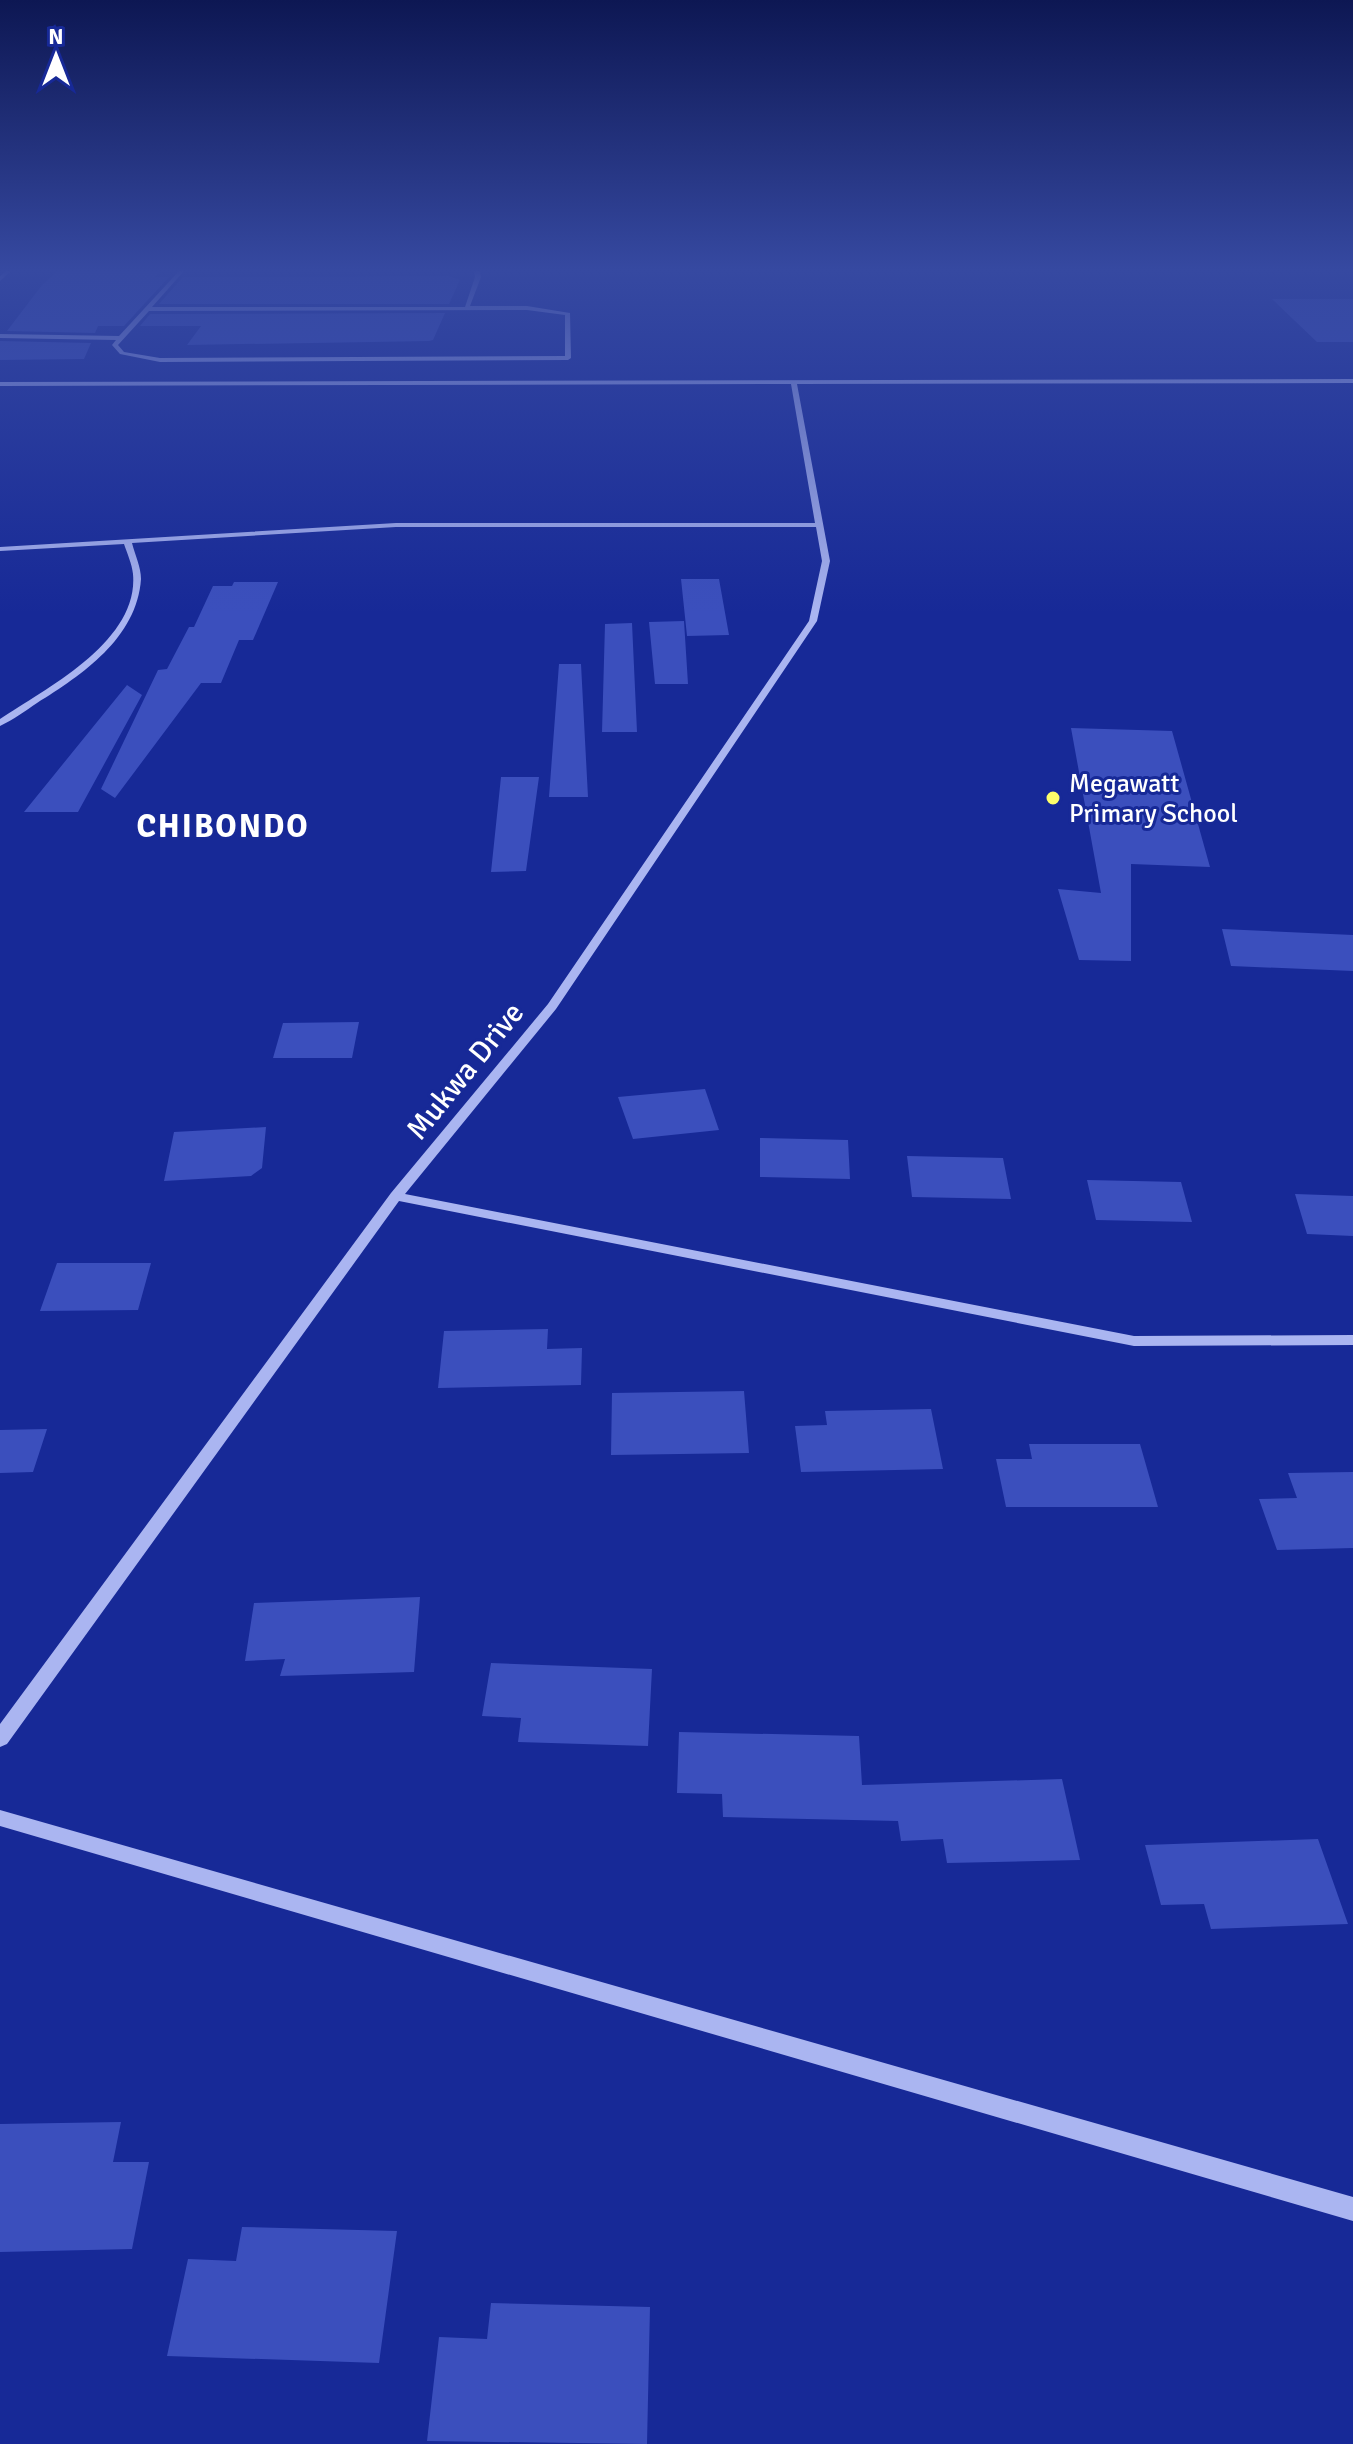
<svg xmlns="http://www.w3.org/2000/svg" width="1353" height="2444" font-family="Signika,sans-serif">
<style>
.building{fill:#3b4fbd}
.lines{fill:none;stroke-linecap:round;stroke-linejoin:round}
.minor{fill:#aab5f1;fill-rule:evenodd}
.poi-dot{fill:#feff6a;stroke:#172997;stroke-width:3}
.labels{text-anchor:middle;stroke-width:6;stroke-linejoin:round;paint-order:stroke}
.far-poi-label{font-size:26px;fill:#fff;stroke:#172997;text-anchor:start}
.street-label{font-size:30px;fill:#fff;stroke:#172997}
.far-district-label{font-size:32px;font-weight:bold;letter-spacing:2px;fill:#fff;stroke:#172997}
</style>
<rect width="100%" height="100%" fill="#172997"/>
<path class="building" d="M58,271H160L155,277H169L124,326H98L95,333L7,331L42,285Z
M449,276L460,280L449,304H159L183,277Z
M1272,299H1353V342H1317Z
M445,313L433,340L429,341L187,345L201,326H140L150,314Z
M0,341L91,343L84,359L0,360Z
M681,579H719L729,635L687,636Z
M234,582H278L253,640H239L221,683H201L115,798L101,789L158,670L167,669L189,627H194L213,586H232Z
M684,621L688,684H655L649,622Z
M632,623L637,732H602L605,624Z
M559,664H581L588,797H549Z
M127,685L142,695L78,812H24Z
M1071,728L1172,731L1210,867L1131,864V961L1079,960L1058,889L1101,893Z
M501,777H539L526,871L491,872Z
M1222,929L1353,935V971L1231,966Z
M359,1022L352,1058H273L283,1023Z
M705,1089L719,1130L633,1139L618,1097Z
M266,1127L262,1168L251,1176L164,1181L174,1132Z
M760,1138L848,1140L850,1179L760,1177Z
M907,1156L1003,1158L1011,1199L912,1197Z
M1087,1180L1181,1182L1192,1222L1096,1220Z
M1295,1194L1353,1196V1236L1307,1234Z
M57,1263H151L138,1310L40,1311Z
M548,1329L547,1349L582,1348L581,1385L438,1388L444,1331Z
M744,1391L749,1453L611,1455L612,1393Z
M931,1409L943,1469L801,1472L795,1426L827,1425L825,1411Z
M47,1429L33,1472L0,1473V1430Z
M1029,1444H1140L1158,1507H1006L996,1459H1032Z
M1353,1472V1548L1277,1550L1259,1499L1297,1498L1288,1473Z
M420,1597L414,1672L280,1676L285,1659L245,1661L254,1603Z
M491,1663L652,1669L648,1746L518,1742L521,1718L482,1716Z
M679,1732L859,1736L862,1785L1062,1779L1080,1860L947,1863L943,1839L901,1841L898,1821L723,1817L722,1794L677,1793Z
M1318,1839L1348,1924L1211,1929L1204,1904L1161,1905L1145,1845Z
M121,2122L113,2162H149L132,2249L0,2252V2124Z
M242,2227L397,2231L379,2363L167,2356L188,2259L236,2261Z
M491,2303L650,2307L647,2444L427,2441L439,2337L487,2339Z"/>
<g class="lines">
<path class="minor" d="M6,271H11L0,281V276Z
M179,271H184L152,307H465L475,277L474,271H480L481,277L470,306H527L570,313L571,358L568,360L160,362L120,354L112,345L116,340L0,338V334L119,336ZM527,310L565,315V356L160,358L124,352L118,345L149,311Z
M1353,379V383L797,384L830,561L817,621L556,1009L405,1194L1134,1336L1353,1335V1345L1134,1346L399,1201L7,1744L0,1747V1724L391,1193L548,1004L809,621L822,561L816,527H396L132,543C135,555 141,567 141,579C137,638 82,675 37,703C25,711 13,720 0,726V719C47,688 139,641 133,574C132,564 127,553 124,544L0,551V547L396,523H815L791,384L0,386V382Z
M0,1810L1353,2197V2221L0,1826Z"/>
</g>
<linearGradient id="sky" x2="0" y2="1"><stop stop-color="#0d1753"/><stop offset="0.44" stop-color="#3649a1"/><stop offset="1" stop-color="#3649a1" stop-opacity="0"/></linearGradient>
<rect width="1353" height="613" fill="url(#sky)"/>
<circle class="poi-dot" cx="1053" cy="798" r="8"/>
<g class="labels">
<g class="far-poi-label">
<text x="1069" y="792">Megawatt<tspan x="1069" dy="30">Primary School</tspan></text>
</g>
<g class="street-label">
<text transform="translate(465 1071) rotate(-51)" y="10">Mukwa Drive</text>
</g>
<g class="far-district-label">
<text x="223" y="837">CHIBONDO</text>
</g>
</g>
<g transform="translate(56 56)" stroke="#172997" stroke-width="6" paint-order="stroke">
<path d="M0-6L14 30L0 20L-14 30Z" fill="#ffffff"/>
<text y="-12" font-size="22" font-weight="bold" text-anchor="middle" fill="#ffffff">N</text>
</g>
</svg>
